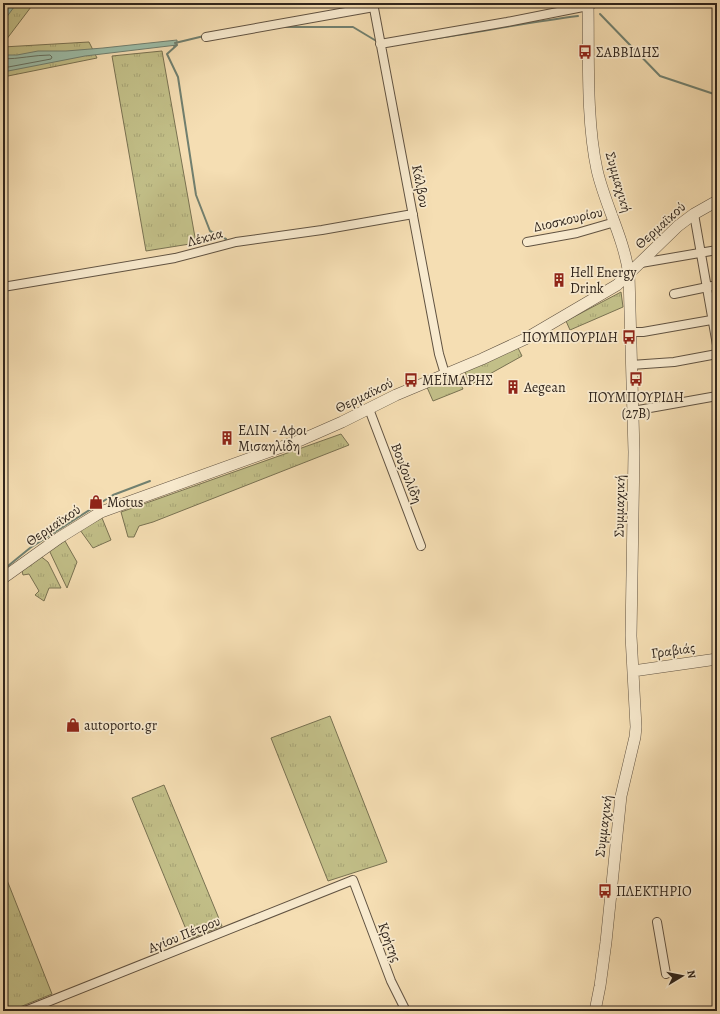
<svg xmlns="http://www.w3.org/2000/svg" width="720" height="1014" font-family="Alegreya,serif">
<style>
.grass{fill:url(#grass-tufts);stroke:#797252}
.water{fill:#9dbda8;stroke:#718070}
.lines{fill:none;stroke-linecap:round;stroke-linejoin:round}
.shore{stroke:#667162;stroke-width:1}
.stream{stroke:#718070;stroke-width:2}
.minor-casing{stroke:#615342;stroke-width:10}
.tertiary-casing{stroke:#615342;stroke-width:12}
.minor{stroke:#f8eace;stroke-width:8}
.tertiary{stroke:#f8eace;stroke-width:11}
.labels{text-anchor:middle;stroke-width:3.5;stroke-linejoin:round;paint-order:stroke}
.poi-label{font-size:14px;fill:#30251c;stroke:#f8eace;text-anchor:start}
.street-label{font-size:14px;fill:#30251c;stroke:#f8eace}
</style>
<defs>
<pattern id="grass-tufts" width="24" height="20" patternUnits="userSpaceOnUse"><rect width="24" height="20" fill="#c2bf88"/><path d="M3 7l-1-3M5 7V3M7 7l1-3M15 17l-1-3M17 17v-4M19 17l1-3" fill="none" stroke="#a7a475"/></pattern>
</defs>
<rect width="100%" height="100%" fill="#f5deb3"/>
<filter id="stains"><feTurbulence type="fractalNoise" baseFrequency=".005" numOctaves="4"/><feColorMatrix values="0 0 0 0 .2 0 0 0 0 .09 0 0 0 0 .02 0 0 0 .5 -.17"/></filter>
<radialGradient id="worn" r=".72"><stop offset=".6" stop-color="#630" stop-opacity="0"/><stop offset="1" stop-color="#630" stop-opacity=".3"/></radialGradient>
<path class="grass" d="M3,3H34L3,44Z
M89,42L97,58L3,77V47Z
M162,51L196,243L146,251L112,56Z
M621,292L623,307L570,330L566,321Z
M516,344L522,356L470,385L464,369Z
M454,371L463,389L433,401L426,385Z
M341,434L349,445L153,522L139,526L134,537H128L121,512Z
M102,518L111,540L93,548L80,530Z
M65,541L77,562L67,588L49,550Z
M39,555L48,562L61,588H49L44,601L35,595L39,591L29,574L23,575L22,571Z
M330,716L387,862L328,881L271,738Z
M164,785L222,926L190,939L132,798Z
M3,870L52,994L10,1011L3,993Z"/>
<path class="water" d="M6,3H17L3,22V6Z
M177,40V45L85,56L3,72V55H17L38,51H66L103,48Z"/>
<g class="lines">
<path class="shore" d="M3,59C19,59 34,55 50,55L52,57L51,59L3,68"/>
<path class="stream" d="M600,14L660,76L717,95
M283,27H353L378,42
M431,39C480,32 529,22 578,16
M175,43L204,36
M174,46L177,45L167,54L178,77L196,195L210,231L226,239
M3,570L30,548L113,495L150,481"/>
<defs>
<path id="minor" d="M373,3L439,354L445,374
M206,37L374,7
M380,44L507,22L588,6L594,3
M694,214L717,345
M527,242L577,233L615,222
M641,263L717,250
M3,287L175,258L236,242L322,230L413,214
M674,294L717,285
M631,332H643L717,319
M631,365L674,362L717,354
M369,409L421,546
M633,411L717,396
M657,922L666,974
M25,1011L353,880L391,981L406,1011"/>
<path id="tertiary" d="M588,3C589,56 586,119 597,170C605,205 624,238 629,275L634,452L631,636L636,727L635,737L621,796L606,942L600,986L595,1011
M3,578L59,538L101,512L301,440L342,422L396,395L482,359L525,339L617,285L678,226L694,214L717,201
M633,671L717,659"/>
</defs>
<use href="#minor" class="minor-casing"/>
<use href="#tertiary" class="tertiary-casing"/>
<use href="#minor" class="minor"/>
<use href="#tertiary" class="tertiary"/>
</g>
<defs>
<symbol id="bus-bare" viewBox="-9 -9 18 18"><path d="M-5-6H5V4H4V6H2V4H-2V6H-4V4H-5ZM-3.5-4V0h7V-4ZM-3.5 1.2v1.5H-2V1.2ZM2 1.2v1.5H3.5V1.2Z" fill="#8f2418" stroke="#f8eace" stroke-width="2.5" paint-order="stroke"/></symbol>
<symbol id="building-bare" viewBox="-9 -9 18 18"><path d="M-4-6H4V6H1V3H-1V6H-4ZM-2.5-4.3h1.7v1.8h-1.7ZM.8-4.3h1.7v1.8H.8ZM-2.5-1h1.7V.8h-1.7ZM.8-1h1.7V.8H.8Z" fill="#8f2418" stroke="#f8eace" stroke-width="2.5" paint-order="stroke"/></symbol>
<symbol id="shop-bare" viewBox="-9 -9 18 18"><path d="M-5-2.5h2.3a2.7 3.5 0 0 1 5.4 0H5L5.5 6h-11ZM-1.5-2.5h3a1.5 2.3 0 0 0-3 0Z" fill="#8f2418" stroke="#f8eace" stroke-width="2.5" paint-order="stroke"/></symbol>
</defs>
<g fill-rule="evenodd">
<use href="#bus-bare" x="575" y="42" width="20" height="20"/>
<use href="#building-bare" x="549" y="270" width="20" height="20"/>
<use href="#bus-bare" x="619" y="327" width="20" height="20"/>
<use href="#bus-bare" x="626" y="369" width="20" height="20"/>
<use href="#bus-bare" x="401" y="370" width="20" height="20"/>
<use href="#building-bare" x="503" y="377" width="20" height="20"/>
<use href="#building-bare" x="217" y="428" width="20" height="20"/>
<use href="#shop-bare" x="86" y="492" width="20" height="20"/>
<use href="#shop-bare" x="63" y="715" width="20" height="20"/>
<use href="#bus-bare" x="595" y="881" width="20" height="20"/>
</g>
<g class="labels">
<g class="poi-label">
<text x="596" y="57">ΣΑΒΒΙΔΗΣ</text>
<text x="570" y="277">Hell Energy<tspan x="570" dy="16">Drink</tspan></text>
<text x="618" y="342" text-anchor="end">ΠΟΥΜΠΟΥΡΙΔΗ</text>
<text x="422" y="385">ΜΕΪΜΑΡΗΣ</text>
<text x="524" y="392">Aegean</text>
<text x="636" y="402" text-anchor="middle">ΠΟΥΜΠΟΥΡΙΔΗ<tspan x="636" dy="16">(27Β)</tspan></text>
<text x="238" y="435">ΕΛΙΝ - Αφοι<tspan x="238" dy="16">Μισαηλίδη</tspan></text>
<text x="107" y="507">Motus</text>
<text x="84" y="730">autoporto.gr</text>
<text x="616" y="896">ΠΛΕΚΤΗΡΙΟ</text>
</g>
<g class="street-label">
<text transform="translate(619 182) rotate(74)" y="5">Συμμαχική</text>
<text transform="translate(421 186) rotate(79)" y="5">Κάλβου</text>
<text transform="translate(568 219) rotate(-13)" y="5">Διοσκουρίου</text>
<text transform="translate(660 225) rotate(-42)" y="5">Θερμαϊκού</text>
<text transform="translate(205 237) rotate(-15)" y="5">Λέκκα</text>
<text transform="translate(364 395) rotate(-26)" y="5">Θερμαϊκού</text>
<text transform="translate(407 473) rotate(69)" y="5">Βουζουλίδη</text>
<text transform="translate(619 506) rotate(-89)" y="5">Συμμαχική</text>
<text transform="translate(53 525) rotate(-34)" y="5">Θερμαϊκού</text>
<text transform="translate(673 650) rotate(-8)" y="5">Γραβιάς</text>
<text transform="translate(603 826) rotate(-83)" y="5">Συμμαχική</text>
<text transform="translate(184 934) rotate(-22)" y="5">Αγίου Πέτρου</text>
<text transform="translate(390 942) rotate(69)" y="5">Κρήτης</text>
</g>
</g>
<rect width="720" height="1014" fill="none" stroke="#f5deb3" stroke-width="16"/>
<rect x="4" y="4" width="712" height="1006" fill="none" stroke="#30251c" stroke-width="2"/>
<rect x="8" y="8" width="704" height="998" fill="none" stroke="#30251c"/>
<g transform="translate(682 976) rotate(80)" stroke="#f8eace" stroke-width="3" paint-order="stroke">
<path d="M0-3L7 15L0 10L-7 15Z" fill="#30251c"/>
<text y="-6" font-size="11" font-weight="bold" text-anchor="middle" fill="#30251c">N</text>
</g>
<rect width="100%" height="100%" filter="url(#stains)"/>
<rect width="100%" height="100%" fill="url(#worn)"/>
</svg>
